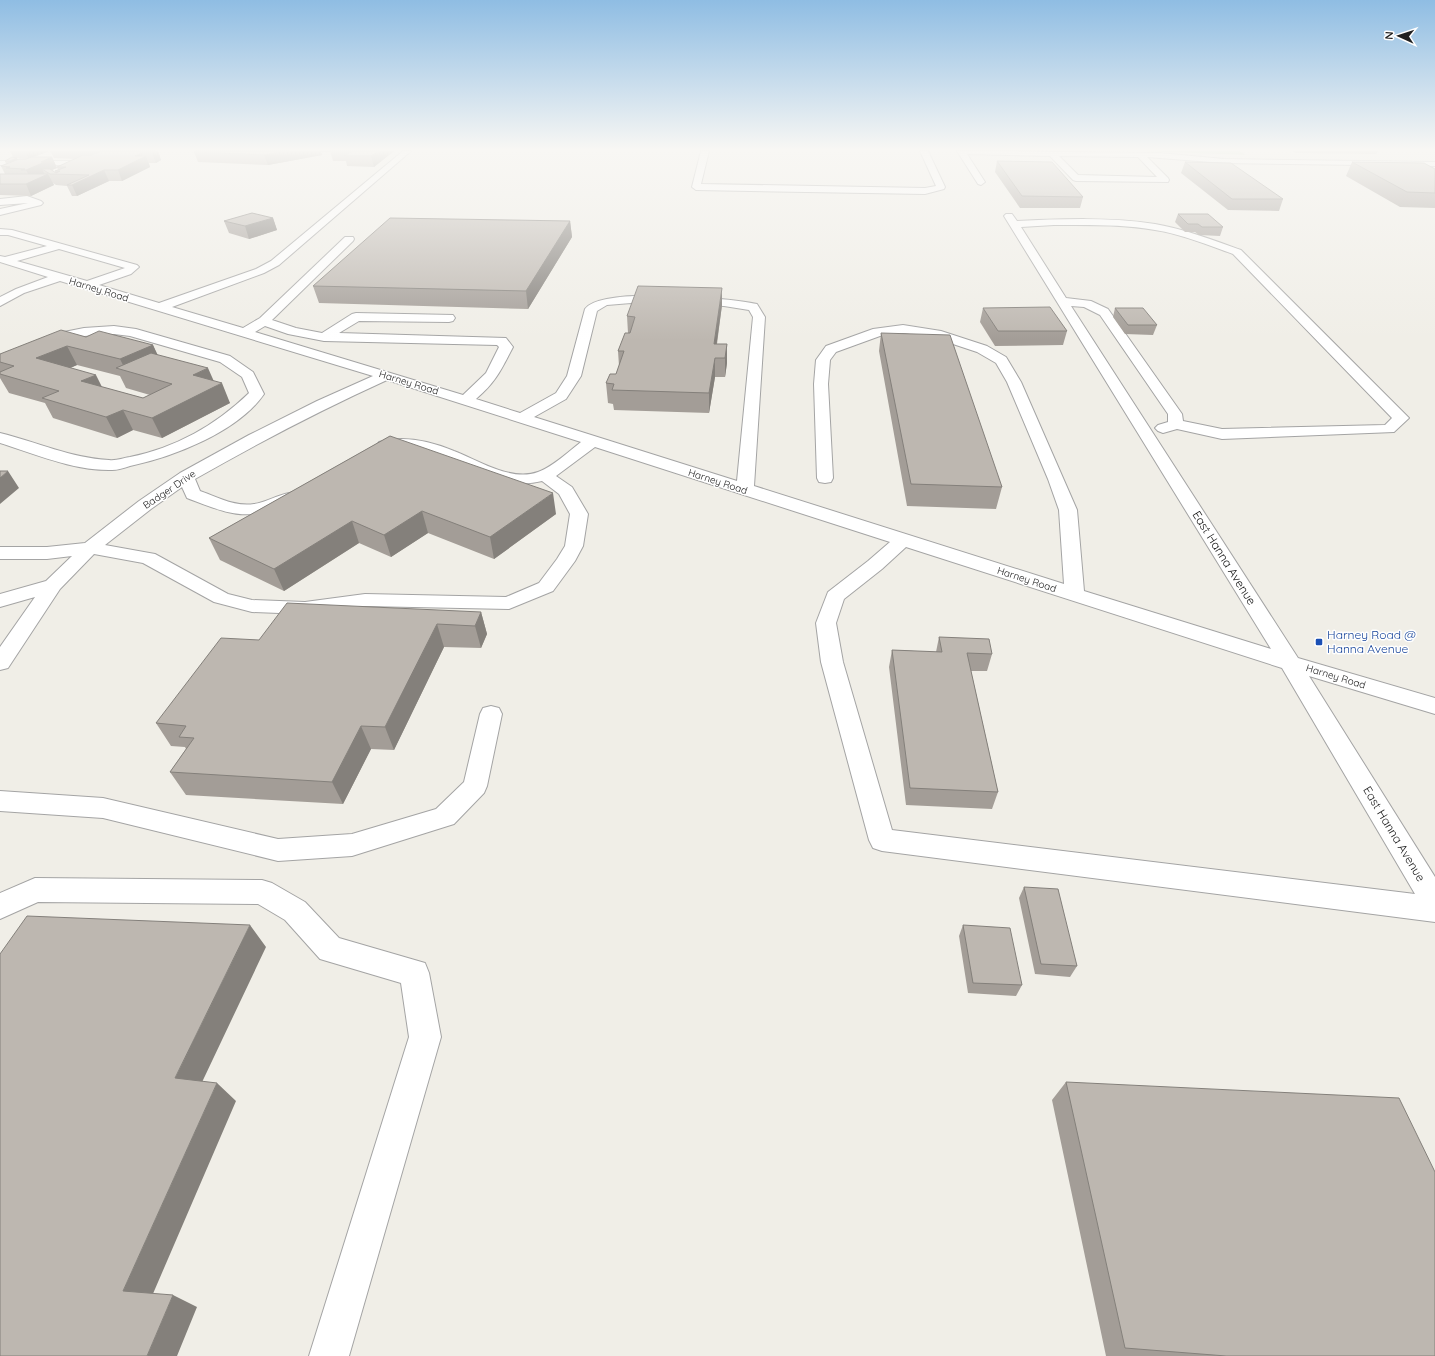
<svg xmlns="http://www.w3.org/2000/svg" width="1435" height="1356" font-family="Quicksand,sans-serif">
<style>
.forest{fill:#a6cd9e}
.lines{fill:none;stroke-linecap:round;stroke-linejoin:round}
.minor-casing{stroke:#a4a4a4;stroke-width:2}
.minor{fill:#fff;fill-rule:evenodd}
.wall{fill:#a39d97;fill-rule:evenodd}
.shaded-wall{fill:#84807b}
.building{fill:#bdb7b0;stroke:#84807b}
.transit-dot{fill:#1a4fb4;stroke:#fff;stroke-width:1.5}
.labels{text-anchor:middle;stroke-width:3;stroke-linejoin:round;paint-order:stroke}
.far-street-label{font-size:10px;fill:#202020;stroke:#fff}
.street-label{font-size:12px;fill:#202020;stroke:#fff}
.transit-label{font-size:12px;fill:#164399;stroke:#fff;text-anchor:start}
</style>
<rect width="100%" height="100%" fill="#f0eee7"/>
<path class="forest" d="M1141,151H1240L1246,155Z"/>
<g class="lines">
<defs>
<path id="minor" d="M403,151H411L279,265L264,273L172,307L243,328L260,318L345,237H353L354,239L353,241L272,320L296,328L322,333L352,314L356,313L453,315L455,318L453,321L449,322L359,321L339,333L506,338L513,347C501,370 496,382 476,399L520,413L556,393L567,376L585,309C601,286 730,298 757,304L765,317L754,486L1064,584L1059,510L1048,479L1007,382L996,363L977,352L935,338L903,333L880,336L836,352L830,360L828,384L833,478L831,482L825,483L819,482L817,478L814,384L816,360L826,346L873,329L903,325L941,331L987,346L1006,357L1021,382L1077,510L1084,591L1271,649L1004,216L1006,214H1012L1017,221C1063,219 1110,217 1155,224C1184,229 1213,240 1241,250L1409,418L1394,432L1222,439L1177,429L1163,433L1158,431L1155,428L1158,425L1168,422V414L1100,315L1084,307L1071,306L1298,658L1435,698V714L1309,676L1435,877V922L882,851L873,848L869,840L821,662L816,623L828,592L868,561L890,542L595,447L556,476L572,487L588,514L583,546L575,561L553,591L509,609L365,606L305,614L252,612L214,602L143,563L94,554L60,589L8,668L0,670V647L35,597L0,607V594L46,581L72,556L47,559H0V547H47L85,543L139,501L180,473L249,435L317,401L373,376L60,281L24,293L0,306V297L16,289L48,277L0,262V256L5,257L47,246L8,235H0V229L12,230L137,265L139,267L131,274L99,285L159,303L256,269L271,261ZM1054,225C1087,225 1122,224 1155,230C1181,234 1208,245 1233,254L1392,418L1385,425L1222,429L1183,421L1182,414L1108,309L1091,301L1066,298L1021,227ZM59,249L125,268L87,281L17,261ZM631,303L724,306L749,310L753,317L737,481L534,417L566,399L581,376L597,311L607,305ZM265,326L288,334L324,341L497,345L499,347L486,373L463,395L255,332ZM387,380L581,442C568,452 554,466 538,472C511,482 478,460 454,451C430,441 405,435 379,442L377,445L379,448C387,450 393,448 401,448C409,448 417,449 425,451C464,462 500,492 542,481L559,494L570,514L565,546L557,559L539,583L506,597L365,594L305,602L252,600L228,594L155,554L105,545L151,509L182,487L187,498C224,512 241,521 280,508C288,506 297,504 302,497L299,493C285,490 269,502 254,504C235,507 217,497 200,491L195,479C258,443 321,410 387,380ZM906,547L1282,668L1415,894L892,830L843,662L836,623L844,599L882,569Z
M701,151H709L701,184L925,188L936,186L920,151H928L945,187L944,189L925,194L696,190L692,187Z
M957,151L1160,153L1224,159L1435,162V166L1224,163L1147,157L1168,178L1169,180L1168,182L1076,181L1073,180L1050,156L967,154L985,182L981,185L978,184ZM1059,156L1138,157L1157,177L1078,175Z
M0,161H82L86,163L71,172L67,169L71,165H0Z
M27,196L41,201L43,203L41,205L0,215V209L28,203L0,205V199Z
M114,326L136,329L230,356L253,372L264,394C238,432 173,457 130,466C124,468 118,470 112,470C74,471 35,454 0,443V433C37,442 71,458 109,460C116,461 123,458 130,457C175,448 216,425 249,393L242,377L220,362L130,336L114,334L84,336L67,339L0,367V358L59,333L84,328Z
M491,706L499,708L502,714L487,786L484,793L454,824L352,856L278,861L103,818L0,811V791L103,798L278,839L352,834L436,809L464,782L480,714L483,708Z
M35,878L262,880L272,883L305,902L339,938L425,963L429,973L441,1037L349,1356H309L409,1037L401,983L320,959L285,920L258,904L38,902L0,919V893Z"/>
</defs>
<use href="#minor" class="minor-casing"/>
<use href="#minor" class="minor"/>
</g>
<path class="wall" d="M10,151H49L33,157H52L57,168L52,170L56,173L55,171L58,170L57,167L76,159L54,158L50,151H158L161,160L156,163H149L150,167L122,181H109L77,196H72L67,186L56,185L53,183L54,185L31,196L0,195V174H5L1,166L6,164L5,161L13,157ZM17,158H19L28,159H26L18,160Z
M330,151L321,152L322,155L268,165L198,162L194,152L331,151Z
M330,151H394L374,167L347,166L346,161H333Z
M1292,151H1378L1376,154L1296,153Z
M997,161L1083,197L1080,208H1020L995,172Z
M1185,162L1283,199L1279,211L1228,210L1181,173Z
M1352,162L1435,169V208L1400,207L1346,176Z
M1178,214L1223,227L1220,236L1199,235L1195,232H1185L1175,222Z
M273,218L277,230L249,239L229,233L224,221Z
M570,221L572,237L528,309L319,303L313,286Z
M722,305L717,344H727V363L725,377H715L709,413L614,410L613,404L608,403L606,383L616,374L619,366L618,351L628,333L627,316Z
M983,308L1067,331L1063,345L995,346L980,322Z
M1115,308L1157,325L1153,335L1125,334L1113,317Z
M881,333L1002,487L996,509L907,506L879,351Z
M86,337L153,345L157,355L213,381L230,403L162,438L133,430L117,438L53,418L45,403L9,393L0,378V354ZM77,365L120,376L126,388L150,395L143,398L102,387L70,368Z
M390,436L556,514L494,559L428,533L391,557L359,543L284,591L220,560L209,538Z
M481,612L487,634L481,648L444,647L394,750L371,749L343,804L186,795L170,772L186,749L185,747L171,746L156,723L259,640Z
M939,637L992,654L987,671H971L998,792L992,809L906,805L889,667L892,650L936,652Z
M1024,887L1077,966L1070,977L1035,974L1019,898Z
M963,925L1022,985L1016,996L968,993L959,936Z
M1066,1082L1435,1356H1106L1052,1100Z"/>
<path class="shaded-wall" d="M25,151H49L29,159Z
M147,151H158L161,160L156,163L152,153Z
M289,151H331L321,152L322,155L268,165L264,155Z
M379,151H394L374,167L371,156Z
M145,152L142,153L143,158L146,156L150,167L122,181L118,170L135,156Z
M52,157L57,168L49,171L42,169L45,175L32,181L26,170L41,162Z
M17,158L22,168H14L10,161Z
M104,170L109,181L77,196L72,185Z
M48,174L54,185L31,196L26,184Z
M273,218L277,230L249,239L245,226Z
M570,221L572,237L528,309L526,291Z
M722,288V305L714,362V344Z
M727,344V363L725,377V358Z
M153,345L162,364L126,371L120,359Z
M67,346L77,365L47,378L36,358Z
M715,358V377L709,413V393Z
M208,368L216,386L222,383L230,403L162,438L152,418L193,375Z
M96,375L106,395L81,381Z
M123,410L133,430L117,438L106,417Z
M8,471L19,488L0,504V478Z
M553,493L556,514L494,559L490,537Z
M422,511L428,533L391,557L384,535Z
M352,521L359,543L284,591L274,569Z
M481,612L487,634L481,648L475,626Z
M437,624L444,647L394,750L385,727Z
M361,726L371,749L343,804L332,782Z
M250,925L266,947L195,1097L175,1078Z
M217,1083L236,1101L149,1303L123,1291Z
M173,1295L197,1307L177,1356H147Z"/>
<path class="building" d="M101,151H156L152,153H141L135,156H146L118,170H104L72,185H67L89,175L50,174L42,169H50L56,173L60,171H55L66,167H57L83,155H91Z
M197,151H289L264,155L194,152Z
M330,151H379L371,156H344L352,151Z
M12,157L17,158L10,161H5Z
M32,157H52L41,162H45L26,170H21L25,169L6,168L10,167L1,166L19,159H26Z
M997,161L1052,162L1083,197L1022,196Z
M1185,162L1231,163L1283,199H1232Z
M1352,162L1424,163L1435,169V193L1407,192Z
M0,174H48L26,184H0Z
M252,213L273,218L245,226L224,221Z
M1178,214H1208L1223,227H1202L1198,224H1188Z
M390,218L570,221L526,291L313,286Z
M638,286L722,288L714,344H727L725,358H715L709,393L612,390L614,384L606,383L610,374H616L624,351H618L625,333H630L635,317L627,316Z
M1050,307L1067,331H998L983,308Z
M1115,308H1143L1157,325H1128Z
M61,330L86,337L99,331L153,345L120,359L67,346L36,358L96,375L81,381L143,398L172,384L116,368L151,353L208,368L193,375L222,383L152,418L123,410L106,417L42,398L59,391L0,374V372L14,366L0,362V354Z
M881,333L950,335L1002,487L911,484Z
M390,436L553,493L490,537L422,511L384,535L352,521L274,569L209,538Z
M0,471H8L0,478Z
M287,603L481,612L475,626L437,624L385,727L361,726L332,782L170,772L194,738L179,737L186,726L156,723L221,638L259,640Z
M939,637L989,639L992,654L967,653L998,792L910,788L892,650L942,652Z
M1024,887L1058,889L1077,966L1041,964Z
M27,916L250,925L175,1078L217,1083L123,1291L173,1295L147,1356H0V954Z
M963,925L1010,928L1022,985L973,983Z
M1066,1082L1399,1098L1435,1172V1356H1226L1125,1348Z"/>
<linearGradient id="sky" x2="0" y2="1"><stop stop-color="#8fbde3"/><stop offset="0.44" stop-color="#f8f7f4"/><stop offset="1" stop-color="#f8f7f4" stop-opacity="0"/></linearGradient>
<rect width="1435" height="340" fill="url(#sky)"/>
<rect class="transit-dot" x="1315" y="638" width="8" height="8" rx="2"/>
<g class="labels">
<g class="far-street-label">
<text transform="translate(99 289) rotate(17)" y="4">Harney Road</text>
<text transform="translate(409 382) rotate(17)" y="4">Harney Road</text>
<text transform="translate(718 481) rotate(18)" y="4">Harney Road</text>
<text transform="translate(169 489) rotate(-34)" y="4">Badger Drive</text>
<text transform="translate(1027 579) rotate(18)" y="4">Harney Road</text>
<text transform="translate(1336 676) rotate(17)" y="4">Harney Road</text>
</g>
<g class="street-label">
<text transform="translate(1224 558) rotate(58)" y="4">East Hanna Avenue</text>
<text transform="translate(1394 834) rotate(59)" y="4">East Hanna Avenue</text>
</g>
<g class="transit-label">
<text x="1327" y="639">Harney Road @<tspan x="1327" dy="14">Hanna Avenue</tspan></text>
</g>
</g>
<g transform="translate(1399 36) rotate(273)" stroke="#ffffff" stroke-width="3" paint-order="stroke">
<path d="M0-3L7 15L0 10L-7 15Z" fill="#202020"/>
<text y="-6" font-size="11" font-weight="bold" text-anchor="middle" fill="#202020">N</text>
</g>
</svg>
